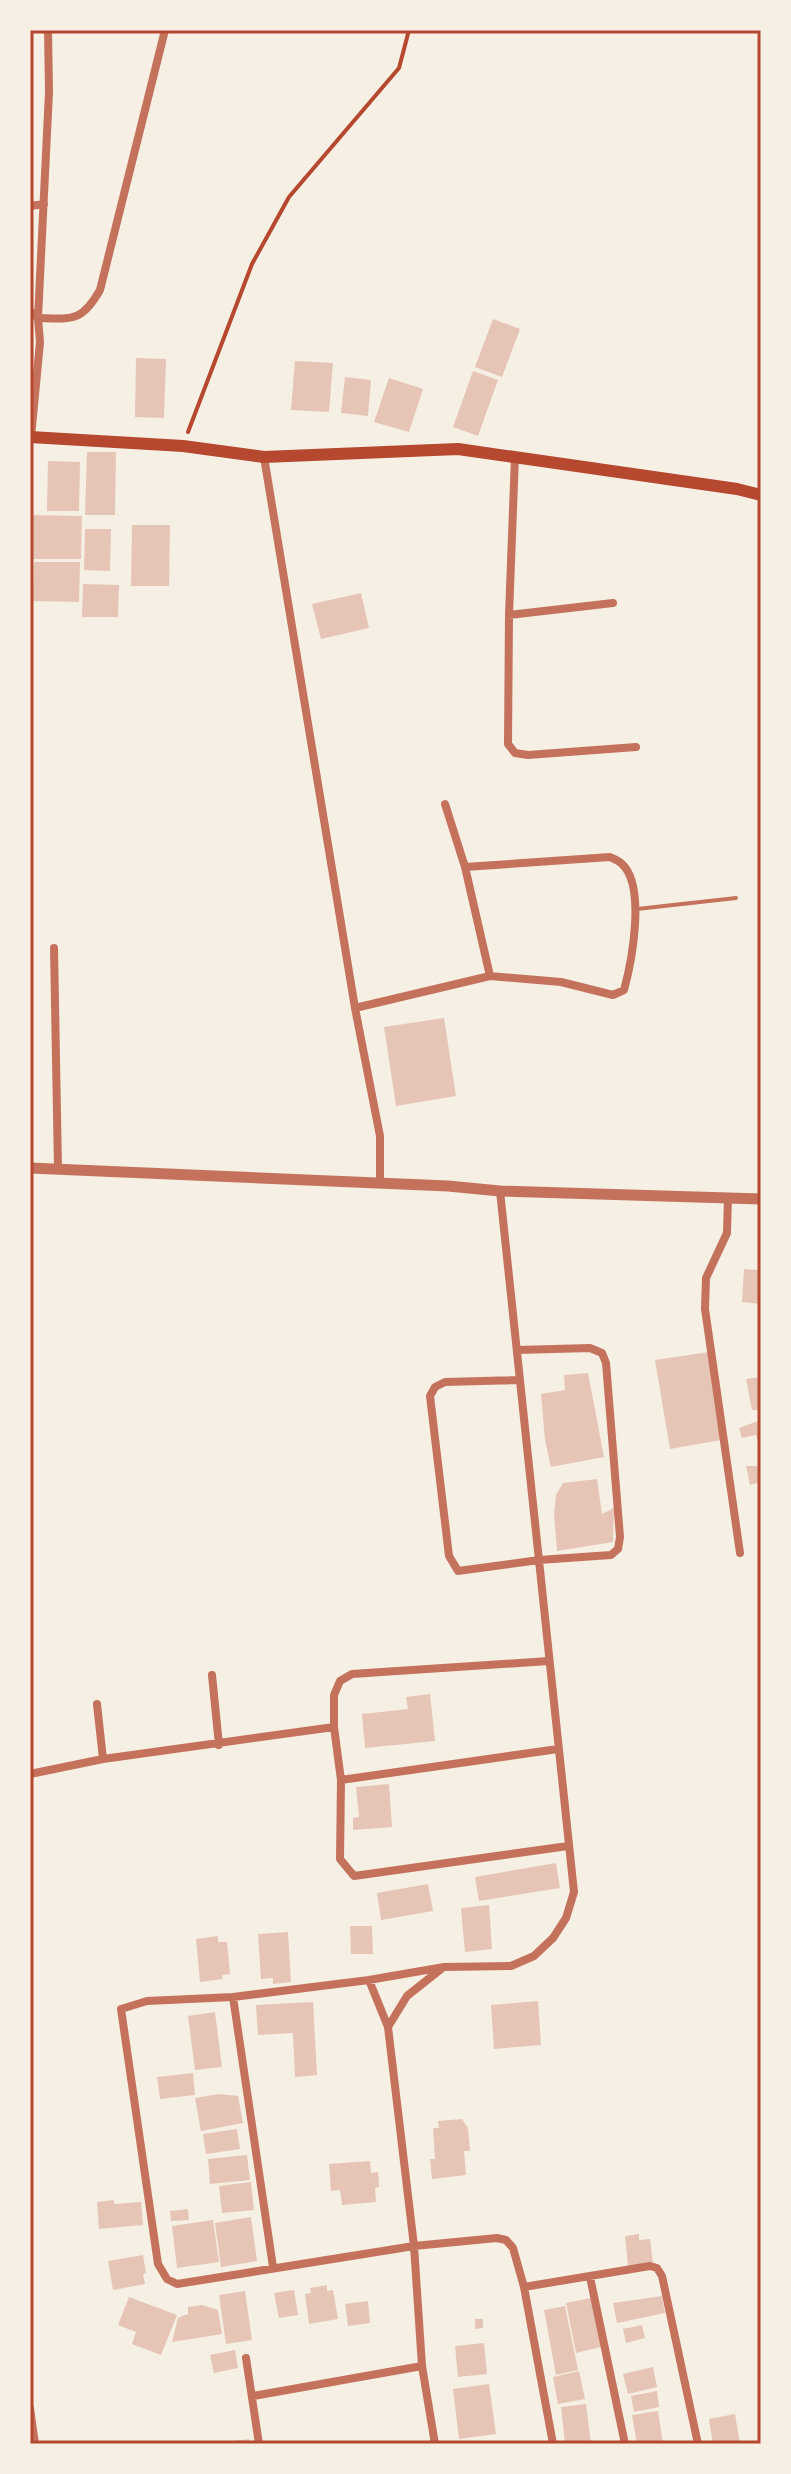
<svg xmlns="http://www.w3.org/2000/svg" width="791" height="2474" font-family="'Source Sans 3',sans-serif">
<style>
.building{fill:#e6c5b7}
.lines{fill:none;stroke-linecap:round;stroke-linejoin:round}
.path{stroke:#b5482f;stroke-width:4}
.service{stroke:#c5725c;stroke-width:4}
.minor{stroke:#c5725c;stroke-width:8}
.tertiary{stroke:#c5725c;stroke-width:11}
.secondary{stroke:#b5482f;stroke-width:12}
.neatline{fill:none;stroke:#b5482f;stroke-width:3}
</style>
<rect width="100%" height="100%" fill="#f6efe4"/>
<path class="building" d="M493,319L520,329L502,377L475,367Z
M136,358L166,359L164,418L135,417Z
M295,361L333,363L329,412L291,410Z
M473,371L498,380L478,436L453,427Z
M345,377L371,380L368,416L341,413Z
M389,378L423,389L409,432L374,422Z
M87,452H116L115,515H85Z
M48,461L80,462L79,511H47Z
M30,515L82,516L81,559H30Z
M132,525H170L169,586H131Z
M85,529H111L110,571L84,570Z
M34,562H80L79,602L33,601Z
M83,584L119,585L118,617H82Z
M361,593L369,628L321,639L312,604Z
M444,1018L456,1096L396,1106L384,1027Z
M761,1259V1304L742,1302L744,1269L758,1270V1260Z
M709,1352L721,1440L670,1449L655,1360Z
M588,1373L604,1457L551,1467L545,1440L541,1394L565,1390L564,1375Z
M761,1377V1410H752L746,1379Z
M761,1420V1449H760L756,1435L742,1438L739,1428Z
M746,1466H761V1482L750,1485Z
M597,1479L602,1514L614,1508L613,1542L557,1551L554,1514L556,1495L563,1483Z
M430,1694L435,1741L365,1748L362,1714L408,1709L406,1697Z
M389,1784L392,1827L353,1830V1818L359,1817L356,1787Z
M556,1863L560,1888L479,1901L475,1877Z
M428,1884L433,1911L381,1920L377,1893Z
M489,1905L492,1949L465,1952L461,1908Z
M350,1926H372L373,1954H351Z
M288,1932L291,1982L273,1984V1978L261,1979L258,1934Z
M218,1936V1942H227L230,1974L222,1975L223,1979L200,1982L196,1939Z
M538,2001L541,2045L494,2049L491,2005Z
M313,2002L317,2075L295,2077L293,2033L258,2035L256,2005Z
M215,2012L222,2067L195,2070L188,2016Z
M193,2073L195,2095L160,2099L157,2077Z
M219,2094L238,2096L243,2123L201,2131L195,2098Z
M462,2119L468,2128L470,2151H464L466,2175L432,2179L430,2159H435L433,2128H439L438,2121Z
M237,2129L240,2149L206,2154L203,2134Z
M247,2155L250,2180L210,2184L208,2159Z
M370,2161L371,2173L378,2172L379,2187L375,2188L376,2202L342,2205L340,2190L331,2191L329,2164Z
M251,2182L254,2210L222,2213L219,2186Z
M114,2200V2204L141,2202L143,2225L99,2229L97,2202Z
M188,2209L189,2220L171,2221L170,2211Z
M251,2217L257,2261L221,2267L215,2223Z
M213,2220L219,2262L177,2268L172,2226Z
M639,2234V2240L650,2239L653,2264L628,2267L625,2236Z
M143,2255L146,2273L143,2274L145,2284L113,2290L108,2261Z
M327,2285V2291L333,2290L338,2319L309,2324L305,2294L311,2293L310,2288Z
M294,2290L298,2315L279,2318L274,2293Z
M245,2291L252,2340L226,2344L219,2295Z
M662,2296L665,2313L617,2323L613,2303Z
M129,2297L177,2315L161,2355L132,2344L136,2332L118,2325Z
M591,2298L601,2347L576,2353L566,2303Z
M368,2301L370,2323L348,2326L345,2304Z
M202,2305L218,2310L222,2334L172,2342L178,2318L188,2314V2307Z
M565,2306L578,2370L556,2375L544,2310Z
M475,2319H483V2328L475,2329Z
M642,2325L645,2338L626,2343L623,2329Z
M484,2343L487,2374L458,2377L455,2346Z
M235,2350L238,2368L214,2373L210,2355Z
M653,2367L657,2387L628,2394L623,2374Z
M579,2371L585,2399L558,2404L553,2377Z
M489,2384L496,2434L459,2439L453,2389Z
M657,2391L659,2407L634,2412L631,2396Z
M586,2404L591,2444H565L561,2407Z
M658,2411L663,2444H637L632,2415Z
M735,2414L740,2444H713L709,2419Z
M249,2439L250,2444H226V2442Z"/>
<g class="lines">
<path class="path" d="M188,432L252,264L289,197L399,68L409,30"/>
<path class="service" d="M637,909L736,898"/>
<path class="minor" d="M30,206L44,204
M30,311L38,318C72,319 82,322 100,290L165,30
M31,437L40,342L38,318L49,92L48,30
M515,456L509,615L508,744L515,753L528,755L636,747
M264,457L355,1008L380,1136V1183
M509,615L613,603
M445,804L465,867L490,976
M54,948L58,1169
M355,1008L490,976L561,982L613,995L624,990C632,961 646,886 622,864C619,861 614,859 610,857L465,867
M500,1191L574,1892L566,1918L553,1938L534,1956L511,1966L444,1967L369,1980L233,1997L147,2001L121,2009L158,2264L167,2279L177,2284L414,2246L497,2238L506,2240L513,2248L524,2287L553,2444
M728,1197L727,1233L706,1278L705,1309L740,1553
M517,1350L590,1348L602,1353L606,1363L620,1537L618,1549L611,1555L539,1560L458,1571L449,1556L430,1396L435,1387L445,1382L520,1380
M549,1661L352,1674L340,1681L334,1695V1727L341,1780L340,1859L354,1876L568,1846
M212,1675L219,1745
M97,1704L103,1759
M30,1774L103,1759L334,1727
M341,1780L558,1749
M369,1980L388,2027
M233,1997L273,2267
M590,2277L625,2444
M524,2287L650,2266L657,2268L662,2276L698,2444
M246,2358L259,2444
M253,2396L422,2366
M30,2408L35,2444
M435,2444L422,2366L414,2246L388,2027L407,1996L441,1969"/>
<path class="tertiary" d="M30,1168L448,1186L500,1191L761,1199"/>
<path class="secondary" d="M30,437L183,446L264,457L458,449L737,489L761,495"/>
</g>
<rect width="791" height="2474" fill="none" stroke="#f6efe4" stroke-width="64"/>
<rect x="32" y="32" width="727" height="2410" class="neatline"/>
</svg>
